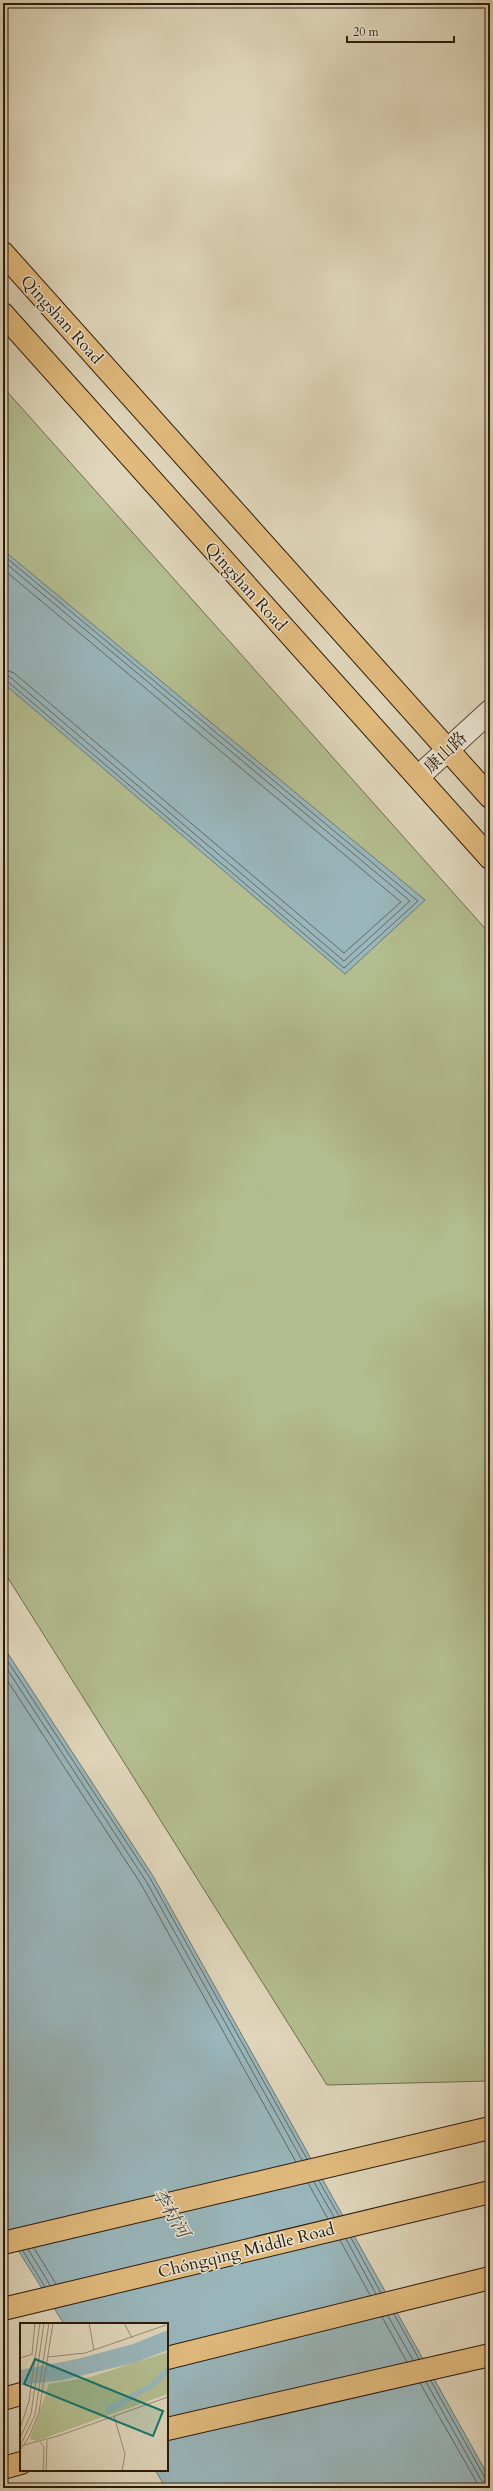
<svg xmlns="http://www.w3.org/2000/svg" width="493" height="2491" font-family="Cardo,'Noto Serif SC',serif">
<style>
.green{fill:#b3bd8f;stroke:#706c4d}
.water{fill:#99b6bb;stroke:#6e7875}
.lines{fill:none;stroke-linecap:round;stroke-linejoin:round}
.shore{stroke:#636863;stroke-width:1}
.minor-casing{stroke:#5a4a37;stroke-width:24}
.major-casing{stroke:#2d1b0b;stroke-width:24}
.highway-casing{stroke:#2d1b0b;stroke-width:24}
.minor{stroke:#eae4d2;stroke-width:22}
.major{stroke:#e0ba7d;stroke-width:22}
.highway{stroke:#e0ba7d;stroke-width:22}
.labels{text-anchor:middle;stroke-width:3;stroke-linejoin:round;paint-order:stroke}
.street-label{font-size:17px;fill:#2d1b0b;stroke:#eae4d2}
.water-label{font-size:18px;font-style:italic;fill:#4d4a40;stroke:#eae4d2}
.inset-road{fill:none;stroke:#988b74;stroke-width:1}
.view{fill:#0f766e;fill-opacity:0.15;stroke:#0f766e;stroke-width:2}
.inset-edge{fill:none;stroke:#2d1b0b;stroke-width:2}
</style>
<rect width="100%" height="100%" fill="#dfd5ba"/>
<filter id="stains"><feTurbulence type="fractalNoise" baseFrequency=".005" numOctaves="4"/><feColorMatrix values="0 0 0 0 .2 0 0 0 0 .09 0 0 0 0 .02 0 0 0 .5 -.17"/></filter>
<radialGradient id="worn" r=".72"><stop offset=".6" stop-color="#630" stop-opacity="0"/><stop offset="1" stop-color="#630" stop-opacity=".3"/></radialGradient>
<path class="green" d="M3,387L490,934V2081L327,2085L3,1570Z"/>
<path class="water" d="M3,550L425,900L345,974L3,683Z
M3,1646L153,1876L490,2479V2488H166L155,2470H167V2324H64L3,2226Z"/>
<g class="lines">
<path class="shore" d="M3,555L418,901L344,968L7,681L3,680
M3,561L410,901L344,961L10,677L3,675
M3,569L401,902L344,953L14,673L3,669
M3,1654L150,1878L307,2159
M3,1663L146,1881L302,2160
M3,1674L141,1884L296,2162
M319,2181L339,2216
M314,2182L334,2217
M308,2183L328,2219
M351,2238L381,2293
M346,2239L376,2294
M340,2240L370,2295
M34,2248L56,2284
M28,2249L50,2285
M23,2251L45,2287
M394,2314L419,2359
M388,2316L413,2360
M382,2317L407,2362
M431,2381L485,2478L490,2480
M426,2382L481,2480L490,2485
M420,2383L480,2488"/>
<defs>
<path id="minor" d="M418,777L490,711"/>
<path id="major" d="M3,253L490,797
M3,314L490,858
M3,2243L490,2128
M167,2429L490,2355
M3,2468L21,2463"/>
<path id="highway" d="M3,2309L490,2192
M167,2358L490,2278
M3,2399L21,2394"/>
</defs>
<use href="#minor" class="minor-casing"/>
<use href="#major" class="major-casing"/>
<use href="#highway" class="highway-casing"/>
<use href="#minor" class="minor"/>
<use href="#major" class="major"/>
<use href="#highway" class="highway"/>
</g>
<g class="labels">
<g class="street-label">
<text transform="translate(62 319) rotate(48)" y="6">Qingshan Road</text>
<text transform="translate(246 586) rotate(48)" y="6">Qingshan Road</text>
<text transform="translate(445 752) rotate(-43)" y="6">康山路</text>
<text transform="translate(246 2250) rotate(-14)" y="6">Chóngqìng Middle Road</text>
</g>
<g class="water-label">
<text transform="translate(171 2213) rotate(59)" y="6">李村河</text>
</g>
</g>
<g transform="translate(20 2323)">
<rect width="148" height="148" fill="#dfd5ba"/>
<path d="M148,29V71L16,118L10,116L29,61L70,54Z" fill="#b3bd8f"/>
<path d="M148,7V27L114,40L43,57L0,62V47L57,36L113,21ZM148,43V52L131,66L88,91L85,85L129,61Z" fill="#99b6bb"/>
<path class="inset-road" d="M69,0L74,27M104,0L112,15M12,31L15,0M28,34L65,30L146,2M0,35L13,31M94,93L105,131L102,148M0,106L9,78L20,0M0,115L11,91L24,0M20,119L24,124L23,148M0,123L38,113L148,74M0,123L15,92L29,0M0,127L9,114L19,89L33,0M26,148L27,117"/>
<path class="view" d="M15,36L143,88L133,113L4,61Z"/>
<rect width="148" height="148" class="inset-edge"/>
</g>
<rect width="493" height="2491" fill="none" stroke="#dfd5ba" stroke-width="16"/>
<rect x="4" y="4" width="485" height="2483" fill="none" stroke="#2d1b0b" stroke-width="2"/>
<rect x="8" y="8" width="477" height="2475" fill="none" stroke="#2d1b0b"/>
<path d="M347 36v6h107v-6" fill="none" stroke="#2d1b0b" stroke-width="2"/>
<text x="353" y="36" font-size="12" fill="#2d1b0b" stroke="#eae4d2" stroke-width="3" paint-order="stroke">20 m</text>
<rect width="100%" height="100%" filter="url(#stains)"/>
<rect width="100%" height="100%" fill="url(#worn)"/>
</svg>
